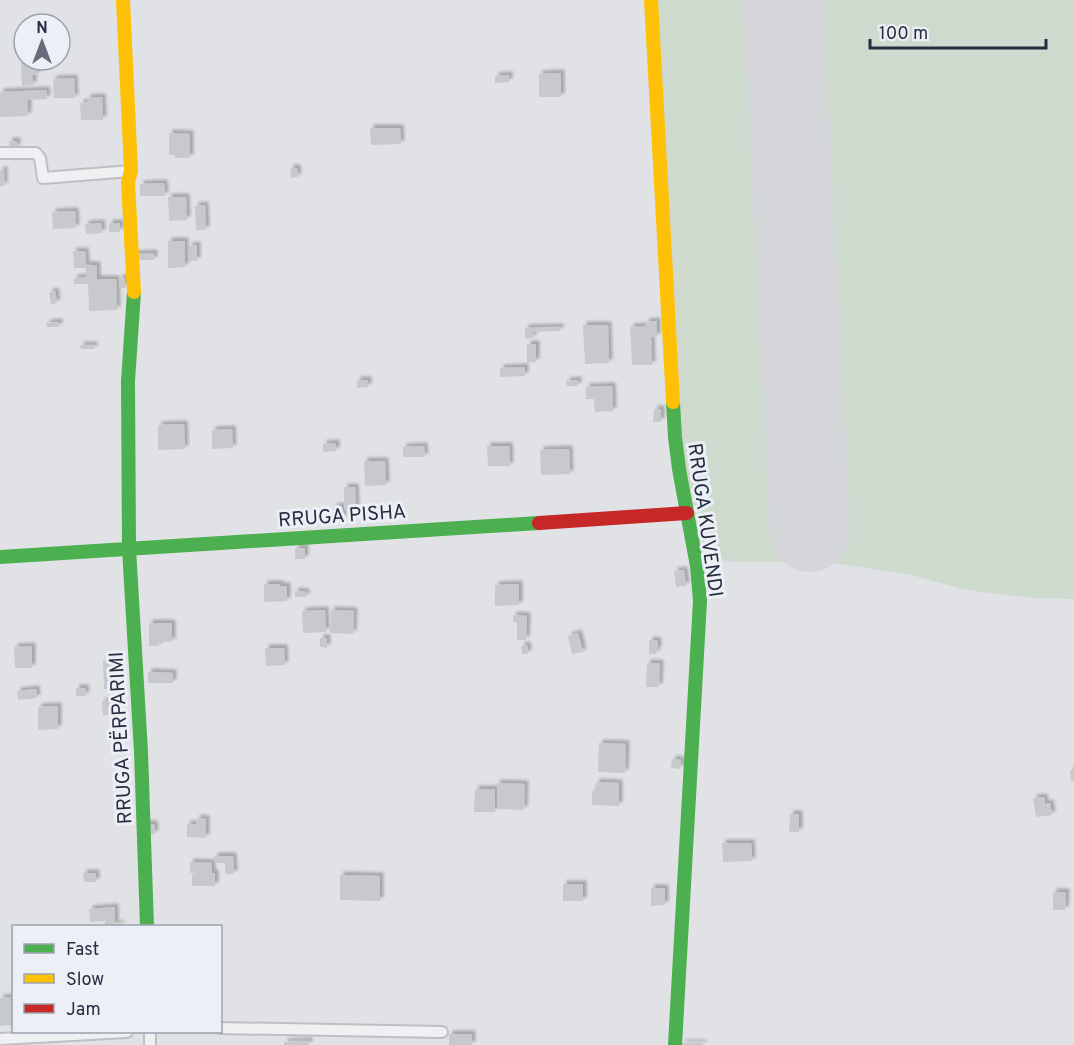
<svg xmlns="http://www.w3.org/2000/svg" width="1074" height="1045" font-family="Overpass,sans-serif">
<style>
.green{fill:#cfdacf}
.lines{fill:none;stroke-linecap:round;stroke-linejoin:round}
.runway{stroke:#d4d6d9;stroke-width:80}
.building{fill:#c7c9cd;filter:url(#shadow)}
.street-casing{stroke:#bdbfc3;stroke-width:14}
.street{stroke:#eff0f2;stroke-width:10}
.fast{stroke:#4caf50;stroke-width:14}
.slow{stroke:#ffc107;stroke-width:14}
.jam{stroke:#c62828;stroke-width:14}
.labels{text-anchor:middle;stroke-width:6;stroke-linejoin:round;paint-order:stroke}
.street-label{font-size:20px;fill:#252d40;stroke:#ecf0f6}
</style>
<defs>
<filter id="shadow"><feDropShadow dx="3.5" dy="-3.5" stdDeviation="1.5" flood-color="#0004"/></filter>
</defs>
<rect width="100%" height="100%" fill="#e0e2e5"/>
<path class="green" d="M656,0H1074V599L1034,598L981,592L959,588L911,575L821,561L738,562L718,560L707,556L700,536L685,464L683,449Z"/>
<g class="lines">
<path class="runway" d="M783,0L810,532"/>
</g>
<path class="building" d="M21,62H36L37,75H33V85L22,86Z
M561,73V97H539V74Z
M509,75V82L495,83V76Z
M74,78L75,98H54L53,79Z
M46,90L47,99L28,100V116L0,117V92Z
M102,97L103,120H81L80,103L87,102V98Z
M370,128H400L401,144L371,145Z
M169,133L190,134V158H175V155H169Z
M9,141H17V148H9Z
M290,168H297L298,177L291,178Z
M0,170H4V186H0Z
M164,183L165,196H140V184Z
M168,197H186L187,220L169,221Z
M205,205L206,230H196L195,206Z
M75,211L76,228L53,229L52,212Z
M101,223L102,233L86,234L85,224Z
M109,223H120V232H109Z
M168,241H185V267L168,268Z
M197,245V261H189V246Z
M73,251H85L86,265H97V279H116L117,310L89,311L88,284H74V278L86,277V268H74Z
M154,253V260H133V254Z
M119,278H125V288H119Z
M55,291L57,303L51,304L49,292Z
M657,321V337H651L652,365H632L630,327L646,326L645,322Z
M59,322V327H47L46,323Z
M583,325H608L609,363L585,364Z
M560,327V331L533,332V338L525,339V328Z
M527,344H536V362L527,363Z
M80,345H94V349H81Z
M525,367V376L500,377V368Z
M357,380H368V387L357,388Z
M578,380V386H567L566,381Z
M612,386L613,411L595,412L594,399H586V387Z
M654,409H661V422H653Z
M184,424L185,449L158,450V425Z
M232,429L233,448L212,449V430Z
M336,443V451L323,452V444Z
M424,446L425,457H403V447Z
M487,446H509L510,466H488Z
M569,449L570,474L541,475L540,450Z
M364,461H385L386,485L365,486Z
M344,487H355L356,509L344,510Z
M342,506L343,519L334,520L333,507Z
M295,548H305V559H295Z
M684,570L686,586L676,587L674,571Z
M264,584H280V586H287V601L264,602Z
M519,584V605L495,606V585Z
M295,591L306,592V597H295Z
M325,610L326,632L303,633L302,611Z
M331,610L354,611L353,634L330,633Z
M513,615L527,616L526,640H517V623L513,622Z
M149,623H172V642L160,641L159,646H149Z
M578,633L583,652L572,654L568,636Z
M320,638H327V648L320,647Z
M649,640L658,641V650H656V654H649Z
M527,645L528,654H522L521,646Z
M32,646V668H15L14,647Z
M265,648H284L285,665L266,666Z
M103,660H116V688L104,689Z
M647,663H660L659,687H646Z
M148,672L173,673V683H148Z
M76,688H85L86,696H76Z
M36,689L37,698L18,700L17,691Z
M102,701H116V714L103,715Z
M58,706V729L38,730V707Z
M599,743L626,744L625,773L598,772Z
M672,759L681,760L680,769L671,768Z
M1070,770H1074V781H1071Z
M596,782L619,783V806L592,805V791H595Z
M497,783L525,784L524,810L497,809Z
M475,789H495V812H474Z
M1044,797L1045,804L1050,803L1052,815L1036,817L1033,798Z
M790,814H799V832H789Z
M197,818L206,819V838L187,837V824H196Z
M145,824H154L155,834L145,835Z
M722,843H751L752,861L723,862Z
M214,856H233L234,874H225V863H215Z
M190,862L212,863V873H215V886H192V874L203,873H190Z
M83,873H96V882H84Z
M340,875L380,876V901L340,900Z
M563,884H583V901H563Z
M651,888H665V905L651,906Z
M1053,892H1066L1065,910H1053Z
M115,907V924H121V926H105V921L90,922L89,909Z
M14,997V1025L0,1026V998Z
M449,1034H472V1045H449Z
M309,1041V1045H284V1042Z
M682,1043H703V1045H682Z"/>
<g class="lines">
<defs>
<path id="street" d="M0,153H36L40,158L43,178L131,171
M220,1028L442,1032
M150,1032V1045
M0,1039L127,1032"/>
</defs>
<use href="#street" class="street-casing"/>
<use href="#street" class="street"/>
<path class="fast" d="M134,292L128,381L129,549L141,752L147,926
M673,402L675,437L679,469L697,566L700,601L675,1045
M0,557L539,523"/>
<path class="slow" d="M123,0L131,171L128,183L134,292
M651,0L673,402"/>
<path class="jam" d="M539,523L687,513"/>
</g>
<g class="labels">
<g class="street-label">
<text transform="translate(342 515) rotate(-4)" y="7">RRUGA PISHA</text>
<text transform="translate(706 520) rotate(82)" y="7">RRUGA KUVENDI</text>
<text transform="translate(120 738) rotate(-93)" y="7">RRUGA PËRPARIMI</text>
</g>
</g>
<rect x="12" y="925" width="210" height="108" fill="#ecf0f6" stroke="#9ca2ad" stroke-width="1.5"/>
<rect x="24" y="944" width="30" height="9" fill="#4caf50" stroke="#9ca2ad" stroke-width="1.5"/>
<text x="66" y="955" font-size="18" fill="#252d40">Fast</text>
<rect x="24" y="974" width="30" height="9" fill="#ffc107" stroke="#9ca2ad" stroke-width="1.5"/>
<text x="66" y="985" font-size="18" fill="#252d40">Slow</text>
<rect x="24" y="1004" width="30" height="9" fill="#c62828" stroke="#9ca2ad" stroke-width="1.5"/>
<text x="66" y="1015" font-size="18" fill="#252d40">Jam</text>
<g transform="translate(42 42)"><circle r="28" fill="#ecf0f6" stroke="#9ca2ad" stroke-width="1.5"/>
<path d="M0-4.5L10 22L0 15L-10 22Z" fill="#666c7a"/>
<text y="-9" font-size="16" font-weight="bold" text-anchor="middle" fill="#252d40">N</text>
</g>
<path d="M870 39v9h176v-9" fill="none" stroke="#252d40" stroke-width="3"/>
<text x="879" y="39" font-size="18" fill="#252d40" stroke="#ecf0f6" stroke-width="4.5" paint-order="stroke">100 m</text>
</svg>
